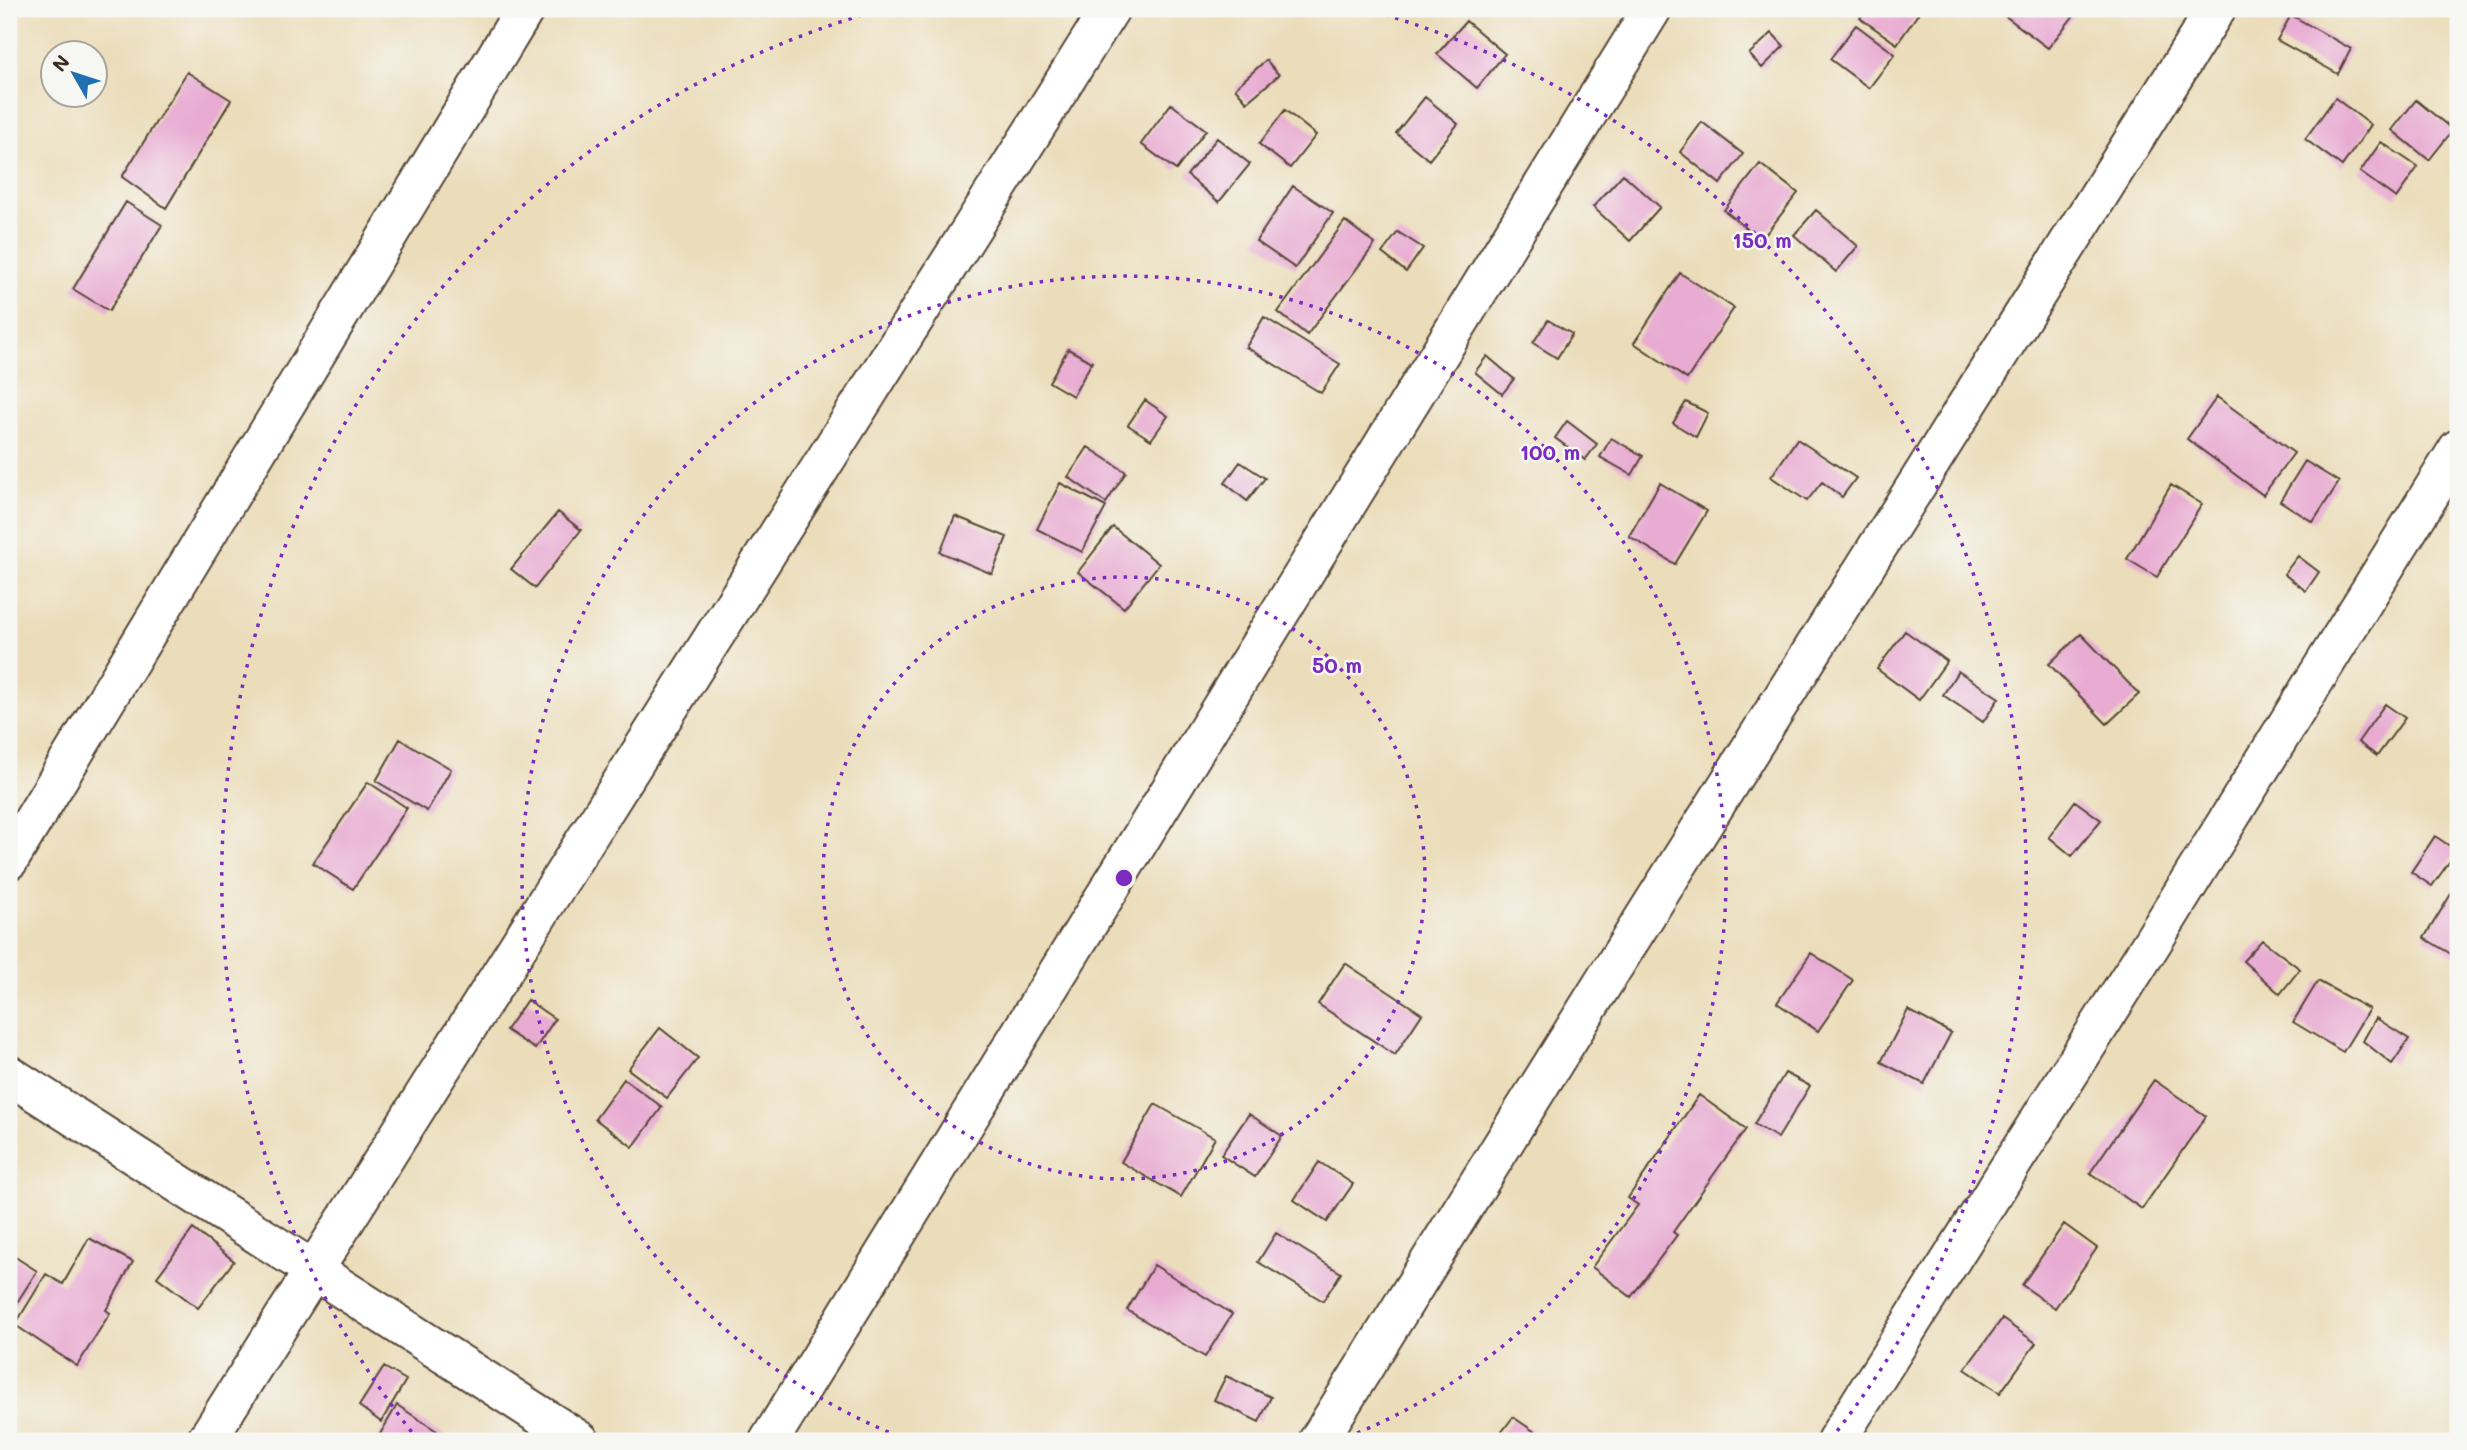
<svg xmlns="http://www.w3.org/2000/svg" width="2467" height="1450" font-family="Mali,sans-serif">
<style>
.building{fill:#e8abd2}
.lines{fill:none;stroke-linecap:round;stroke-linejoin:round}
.minor-casing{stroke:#554535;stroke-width:42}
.minor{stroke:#fff;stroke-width:38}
.ring{fill:none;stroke:#7b2cbf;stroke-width:3.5;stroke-dasharray:3.5 7}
.centre{fill:#7b2cbf;stroke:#f6f6f2;stroke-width:3.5}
.ring-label{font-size:21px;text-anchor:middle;font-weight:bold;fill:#7b2cbf;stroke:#f6f6f2;stroke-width:5;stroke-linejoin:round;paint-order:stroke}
</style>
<rect width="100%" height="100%" fill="#f6f6f2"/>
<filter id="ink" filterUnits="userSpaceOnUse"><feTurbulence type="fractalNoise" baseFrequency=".0143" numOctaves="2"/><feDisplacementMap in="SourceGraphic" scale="14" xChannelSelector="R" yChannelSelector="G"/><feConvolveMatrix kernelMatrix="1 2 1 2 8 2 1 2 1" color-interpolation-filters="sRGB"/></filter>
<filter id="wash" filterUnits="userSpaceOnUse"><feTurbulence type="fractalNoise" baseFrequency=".00686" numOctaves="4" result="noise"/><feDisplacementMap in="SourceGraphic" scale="28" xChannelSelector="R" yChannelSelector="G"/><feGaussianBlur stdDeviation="1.57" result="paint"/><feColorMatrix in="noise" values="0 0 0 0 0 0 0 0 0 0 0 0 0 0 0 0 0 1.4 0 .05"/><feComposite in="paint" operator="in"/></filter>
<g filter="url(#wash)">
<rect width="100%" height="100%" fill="#ebddba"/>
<g id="blocks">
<path class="building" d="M1867,9H1911L1918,14L1897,44L1860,18Z
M2009,9H2079L2048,48L2004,15Z
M2291,15L2351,49L2338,74L2277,40Z
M1466,21L1505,54L1477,88L1437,54Z
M1856,25L1895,54L1869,88L1830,59Z
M1772,33L1784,46L1762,68L1749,54Z
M1266,60L1279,75L1247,102L1235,88Z
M187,72L231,100L166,208L122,177Z
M1425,97L1458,124L1429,160L1396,133Z
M2335,98L2371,125L2342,166L2305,139Z
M2416,100L2453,130L2429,160L2392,130Z
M1171,104L1206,130L1176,170L1141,144Z
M1285,110L1316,135L1290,168L1259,144Z
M1702,122L1743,154L1720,184L1680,152Z
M1217,138L1250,164L1219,202L1187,175Z
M2381,142L2418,167L2396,198L2360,172Z
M1760,164L1798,193L1761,240L1724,210Z
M1623,174L1660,207L1630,241L1593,207Z
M1293,186L1333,213L1295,268L1256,241Z
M126,202L162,225L109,311L73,289Z
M1816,210L1858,246L1836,272L1794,235Z
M1345,221L1375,244L1307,335L1278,312Z
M1398,232L1423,248L1406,272L1382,253Z
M1680,273L1734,308L1687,379L1634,343Z
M1264,317L1340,364L1321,393L1246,347Z
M1548,320L1572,334L1557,358L1533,343Z
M1068,349L1092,362L1073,396L1049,382Z
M1487,356L1514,379L1502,394L1475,372Z
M2217,397L2294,453L2263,495L2187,439Z
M1145,400L1168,416L1151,440L1128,425Z
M1686,402L1708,413L1696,437L1673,423Z
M1567,421L1597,444L1585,460L1555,438Z
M1611,438L1643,456L1632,475L1600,457Z
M1797,439L1856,478L1842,497L1822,482L1807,501L1771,477Z
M1088,447L1126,472L1106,503L1068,477Z
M2305,461L2339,482L2313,522L2280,501Z
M1240,462L1265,478L1247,501L1225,483Z
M1060,483L1106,507L1082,552L1037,529Z
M1660,483L1707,511L1675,564L1629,536Z
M2171,485L2202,504L2157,577L2127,559Z
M558,512L581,530L535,588L511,569Z
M955,516L1007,537L992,574L940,552Z
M1113,527L1159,564L1124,608L1078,572Z
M2298,556L2319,572L2306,591L2284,574Z
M1905,631L1947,661L1919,700L1877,669Z
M2081,634L2139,694L2107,724L2049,664Z
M1958,671L1999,698L1983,722L1943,695Z
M2385,704L2405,718L2377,756L2358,742Z
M400,739L451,769L427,811L376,781Z
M368,782L407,808L353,889L313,863Z
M2075,801L2101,820L2072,856L2049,837Z
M2435,836L2457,851L2432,886L2411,872Z
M2451,894L2458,898V958L2424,938Z
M2262,940L2300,969L2280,994L2243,961Z
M1811,953L1853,980L1818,1031L1777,1003Z
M1345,963L1422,1014L1395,1055L1318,1004Z
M2318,981L2369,1009L2343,1052L2293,1022Z
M527,1000L555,1019L535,1049L506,1030Z
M1908,1010L1951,1033L1924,1084L1881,1062Z
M2376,1018L2409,1039L2392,1064L2363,1041Z
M660,1028L698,1058L667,1098L628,1069Z
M1785,1073L1810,1086L1778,1138L1754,1124Z
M624,1079L662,1107L633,1147L595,1119Z
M2154,1080L2206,1116L2142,1209L2090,1173Z
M1699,1095L1746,1129L1673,1232L1677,1235L1631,1297L1592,1267L1638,1205L1628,1198Z
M1155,1104L1215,1138L1181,1197L1121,1162Z
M1249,1114L1282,1136L1255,1177L1221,1155Z
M1319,1162L1353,1184L1327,1222L1294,1200Z
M2064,1224L2097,1248L2055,1308L2022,1285Z
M193,1229L234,1261L198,1308L157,1277Z
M1276,1233L1341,1273L1323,1301L1258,1262Z
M89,1238L133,1262L106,1310L110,1313L77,1366L15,1325L46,1274L63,1284Z
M9,1253L37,1271L9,1315Z
M1154,1265L1232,1314L1205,1357L1127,1310Z
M2002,1319L2036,1343L2000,1393L1965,1369Z
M384,1367L406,1380L381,1422L359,1406Z
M1226,1376L1271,1397L1259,1422L1214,1400Z
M397,1405L452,1441H376Z
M1513,1417L1548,1441H1495Z"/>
</g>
</g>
<g filter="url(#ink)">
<use href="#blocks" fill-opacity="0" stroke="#554535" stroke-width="2"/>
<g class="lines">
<defs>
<path id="minor" d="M9,860L525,9
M9,1075L580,1441
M206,1441L1110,9
M769,1441L1652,9
M1318,1441L1612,969L2216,9
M1836,1441L2153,941L2458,449"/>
</defs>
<use href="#minor" class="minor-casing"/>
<use href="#minor" class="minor"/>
</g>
</g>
<g class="ring">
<circle cx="1124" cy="878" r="301"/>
<path d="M908 1440A602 602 0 1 1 1340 1440"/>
<path d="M418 1440A902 902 0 0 1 883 9M1365 9A902 902 0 0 1 1830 1440"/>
</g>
<circle cx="1124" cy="878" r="10" class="centre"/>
<g class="ring-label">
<text x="1762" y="248">150 m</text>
<text x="1550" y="460">100 m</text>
<text x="1337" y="673">50 m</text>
</g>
<rect width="2467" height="1450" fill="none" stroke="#f6f6f2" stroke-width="35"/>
<g transform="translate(74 74) rotate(309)"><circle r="33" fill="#f6f6f2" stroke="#aba49d" stroke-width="2"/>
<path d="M0-5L12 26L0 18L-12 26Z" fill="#1f6fb2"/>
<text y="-10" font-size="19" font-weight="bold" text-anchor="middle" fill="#3b2a1e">N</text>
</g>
</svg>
